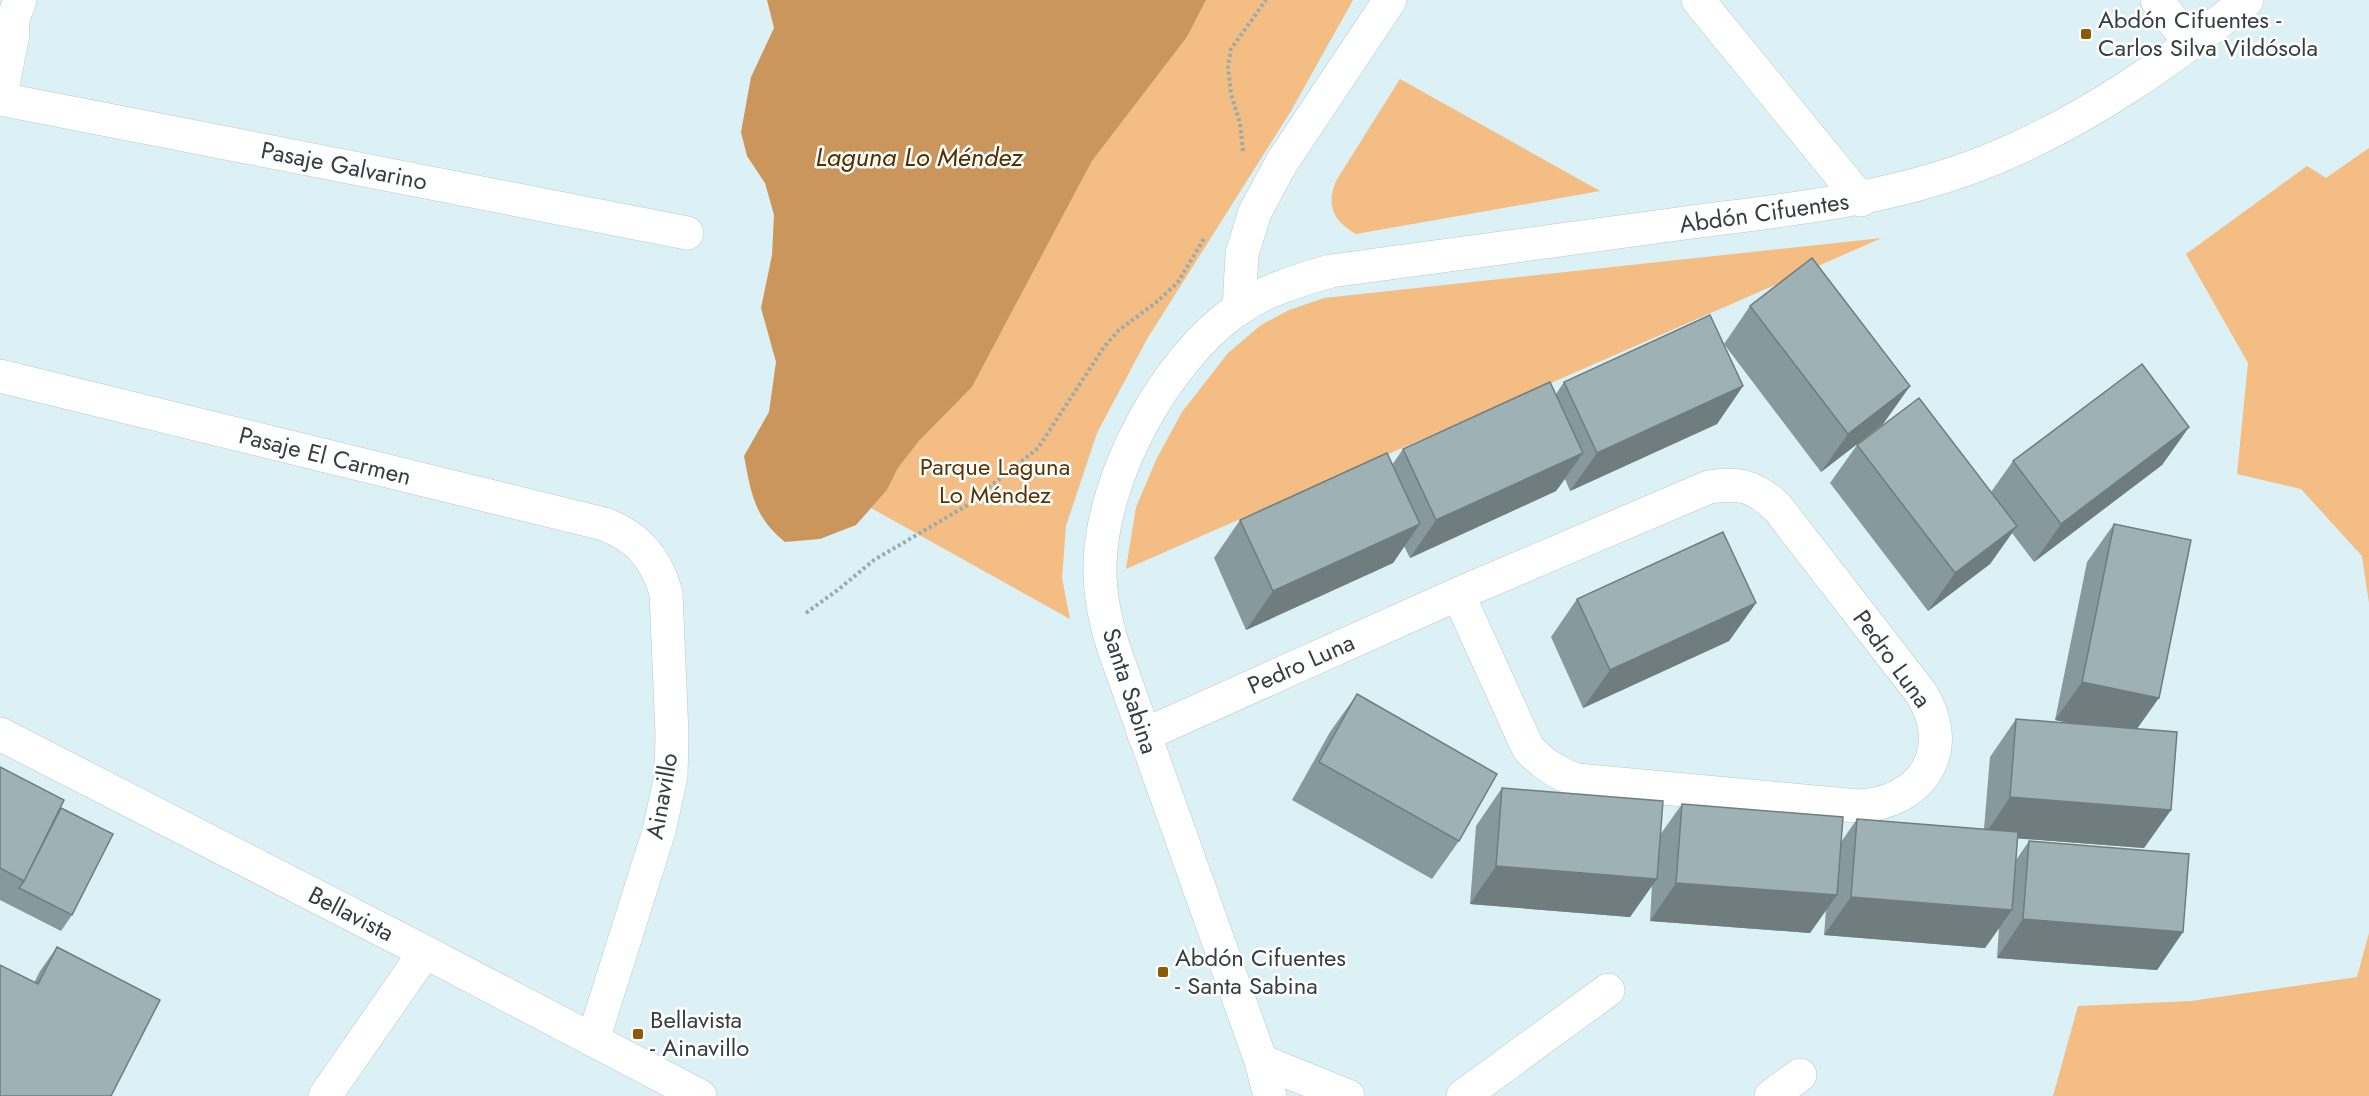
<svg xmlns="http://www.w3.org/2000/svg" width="2369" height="1096" font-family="Jost,sans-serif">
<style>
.green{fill:#f3bd83}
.water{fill:#ca965b}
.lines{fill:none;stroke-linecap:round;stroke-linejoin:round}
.minor-casing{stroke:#b5c9cd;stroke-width:34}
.tertiary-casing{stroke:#b5c9cd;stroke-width:34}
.path{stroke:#9aaaae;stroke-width:4;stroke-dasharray:3 3;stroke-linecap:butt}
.minor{stroke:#fff;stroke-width:33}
.tertiary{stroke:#fff;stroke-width:33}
.wall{fill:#88999d}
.shaded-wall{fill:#6f7d7f}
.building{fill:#9eb2b6;stroke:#6f7d7f;stroke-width:1.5}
.poi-dot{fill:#8f590c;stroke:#fff;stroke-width:2}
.labels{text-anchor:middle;stroke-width:5;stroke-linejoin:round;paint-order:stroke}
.poi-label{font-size:24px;fill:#363e40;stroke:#fff;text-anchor:start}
.street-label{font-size:24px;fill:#363e40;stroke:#fff}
.park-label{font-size:24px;fill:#583503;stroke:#fff}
.water-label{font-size:26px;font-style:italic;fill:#533000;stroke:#fff}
</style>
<rect width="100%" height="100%" fill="#dcf1f5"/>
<path class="green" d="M1206,0H1353L1291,111L1147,339L1097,433L1066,526L1062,578L1070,619L871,508L887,490L898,468L919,441L972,387L1092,161L1187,37Z
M1400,79L1600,191L1356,234C1333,221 1326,205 1336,181Z
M2369,148V603L2362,556L2301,489L2237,474L2248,363L2186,254L2307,166L2326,178Z
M1882,238L1126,569L1136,507L1157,458L1182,412L1228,353L1261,325L1289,310L1324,298Z
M2369,933V1096H2053L2078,1006L2191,1001L2357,977Z"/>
<path class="water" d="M767,0H1206L1187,37L1092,161L972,387L919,441L898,468L887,490L856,525L820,539L785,542C754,517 751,493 744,456L769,412L776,362L761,308L772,255L774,215L765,183L747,156L741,132L751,77L774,28Z"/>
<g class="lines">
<defs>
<path id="minor" d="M1698,0L1861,200
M2157,0L2190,43
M0,99L687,233
M0,100L13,34L12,22L20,0
M1239,309L1242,254L1255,212L1282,162L1390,0
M0,376L604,524C638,537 656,558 666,593L672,735L671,776L659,831L593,1040
M0,734L425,952
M1144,735L1458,594L1709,487C1739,482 1754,486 1777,507L1921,693C1957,750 1922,804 1857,806L1577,780C1556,773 1543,764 1528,748L1458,594
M1261,1061L1348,1096
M1463,1096L1608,990
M1771,1096L1800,1075"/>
<path id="tertiary" d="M325,1096L425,952L700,1096
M1270,1096L1261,1061L1114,649C1105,621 1099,592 1100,563C1103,475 1165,360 1238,309C1266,290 1299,280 1331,271C1449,255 1567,239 1685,223C1791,209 1895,200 1995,158C2087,120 2169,62 2247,0"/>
</defs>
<use href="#minor" class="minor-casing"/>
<use href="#tertiary" class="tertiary-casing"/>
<path class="path" d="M1243,151L1240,123L1231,94L1228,66L1231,49L1266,0
M806,613L839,589L874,560L966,506L1038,448L1104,347L1119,330L1158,301L1178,282L1205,237"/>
<use href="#minor" class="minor"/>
<use href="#tertiary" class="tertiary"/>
</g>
<path class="wall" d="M1750,306L1910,386L1883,424L1821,472L1724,344Z
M1564,382L1743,386L1717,424L1570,491L1565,479L1556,491L1410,558L1404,546L1393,563L1246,630L1214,558L1240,520L1392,465L1403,449L1556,394Z
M2189,427L2162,465L2034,562L2012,533L1990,564L1928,611L1830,483L1857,445L1991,492L2013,461Z
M2114,524L2137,729L2171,810L2144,848L2017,838L2016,860L2029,841L2183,932L2157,970L1997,958L1999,928L1985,948L1824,935L1826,910L1810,933L1650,921L1652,885L1630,917L1470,904L1476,826L1502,788L1660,835L1682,804L1841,842L1857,819L1984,829L1990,757L2016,719L2074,724L2055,720L2087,562Z
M1577,599L1756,603L1729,641L1583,708L1551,637Z
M1357,694L1459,841L1432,879L1292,800L1330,732Z
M0,767L61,808L72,915L61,931L0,900Z
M57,947L111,1096L34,983L40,971Z"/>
<path class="shaded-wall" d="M1743,386L1717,424L1570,491L1597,453Z
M1910,386L1883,424L1821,472L1848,434Z
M2189,427L2162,465L2034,562L2061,524Z
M1583,453L1556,491L1410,558L1436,520Z
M1420,524L1393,563L1246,630L1273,591Z
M2017,526L1990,564L1928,611L1955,573Z
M1756,603L1729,641L1583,708L1610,670Z
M2082,682L2159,698L2132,736L2055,720Z
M2010,797L2171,810L2144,848L1984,836Z
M1496,866L1657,879L1630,917L1470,904Z
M1676,883L1837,895L1810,933L1650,921Z
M1851,897L2012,910L1985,948L1824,935Z
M2023,919L2183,932L2157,970L1997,958Z"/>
<path class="building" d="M1812,258L1910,386L1848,434L1750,306Z
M1710,315L1743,386L1597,453L1564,382Z
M2142,364L2189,427L2061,524L2013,461Z
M1550,382L1583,453L1436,520L1403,449Z
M1919,398L2017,526L1955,573L1857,445Z
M1387,453L1420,524L1273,591L1240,520Z
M2114,524L2191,540L2159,698L2082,682Z
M1723,532L1756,603L1610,670L1577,599Z
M1357,694L1497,774L1459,841L1319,762Z
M2016,719L2177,732L2171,810L2010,797Z
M0,767L64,800L24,881L0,868Z
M1502,788L1663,801L1657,879L1496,866Z
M1682,804L1843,817L1837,895L1676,883Z
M61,808L113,834L72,915L19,888L24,881Z
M1857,819L2018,832L2012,910L1851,897Z
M2029,841L2189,854L2183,932L2023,919Z
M57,947L160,1000L111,1096H0V965L38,984Z"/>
<g class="poi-dot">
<rect x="2080" y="28" width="12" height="12" rx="3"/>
<rect x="1157" y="966" width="12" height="12" rx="3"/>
<rect x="632" y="1028" width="12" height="12" rx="3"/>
</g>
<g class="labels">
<g class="poi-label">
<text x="2098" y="28">Abdón Cifuentes -<tspan x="2098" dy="28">Carlos Silva Vildósola</tspan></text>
<text x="1175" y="966">Abdón Cifuentes<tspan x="1175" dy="28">- Santa Sabina</tspan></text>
<text x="650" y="1028">Bellavista<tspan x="650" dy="28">- Ainavillo</tspan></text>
</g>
<g class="street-label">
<text transform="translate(344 166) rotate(11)" y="8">Pasaje Galvarino</text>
<text transform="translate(1764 213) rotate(-8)" y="8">Abdón Cifuentes</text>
<text transform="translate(325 456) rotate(14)" y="8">Pasaje El Carmen</text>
<text transform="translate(1892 659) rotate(54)" y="8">Pedro Luna</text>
<text transform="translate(1301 664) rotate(-24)" y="8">Pedro Luna</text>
<text transform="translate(1130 691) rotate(72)" y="8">Santa Sabina</text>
<text transform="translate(662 796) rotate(-80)" y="8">Ainavillo</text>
<text transform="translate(351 914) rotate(27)" y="8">Bellavista</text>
</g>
<g class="park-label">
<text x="995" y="475">Parque Laguna<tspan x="995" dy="28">Lo Méndez</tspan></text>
</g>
<g class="water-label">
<text x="919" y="166">Laguna Lo Méndez</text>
</g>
</g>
</svg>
